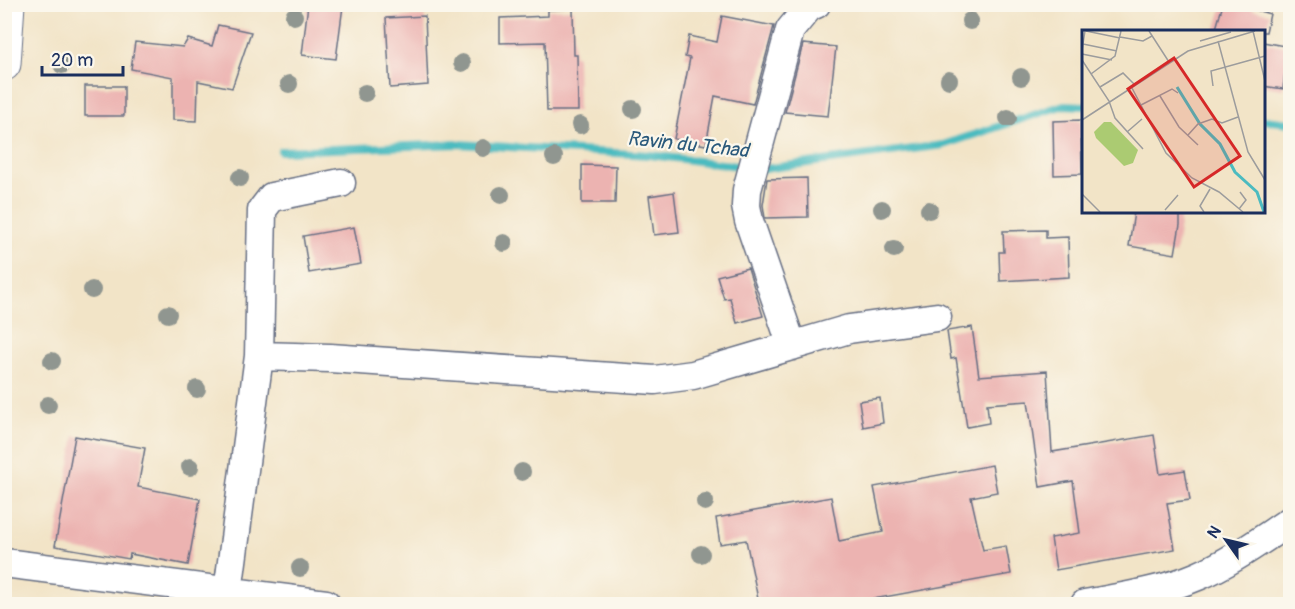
<svg xmlns="http://www.w3.org/2000/svg" width="1295" height="609" font-family="Pangolin,sans-serif">
<style>
.lines{fill:none;stroke-linecap:round;stroke-linejoin:round}
.stream{stroke:#4cbbc0;stroke-width:8}
.building{fill:#ecb3b1}
.minor-casing{stroke:#666e83;stroke-width:31}
.major-casing{stroke:#666e83;stroke-width:35}
.minor{stroke:#fff;stroke-width:28}
.major{stroke:#fff;stroke-width:33}
.tree{fill:#909690}
.labels{text-anchor:middle;stroke-width:4.5;stroke-linejoin:round;paint-order:stroke}
.water-label{font-size:20px;font-style:italic;fill:#2a597b;stroke:#fbf7ec}
.inset-river{fill:none;stroke:#4cbbc0;stroke-width:3}
.inset-road{fill:none;stroke:#9c9c9d;stroke-width:1.5}
.view{fill:#d62828;fill-opacity:0.15;stroke:#d62828;stroke-width:3}
.inset-edge{fill:none;stroke:#1b2f5e;stroke-width:3}
</style>
<rect width="100%" height="100%" fill="#fbf7ec"/>
<filter id="ink" filterUnits="userSpaceOnUse"><feTurbulence type="fractalNoise" baseFrequency=".0167" numOctaves="2"/><feDisplacementMap in="SourceGraphic" scale="12" xChannelSelector="R" yChannelSelector="G"/><feConvolveMatrix kernelMatrix="1 2 1 2 8 2 1 2 1" color-interpolation-filters="sRGB"/></filter>
<filter id="wash" filterUnits="userSpaceOnUse"><feTurbulence type="fractalNoise" baseFrequency=".008" numOctaves="4" result="noise"/><feDisplacementMap in="SourceGraphic" scale="24" xChannelSelector="R" yChannelSelector="G"/><feGaussianBlur stdDeviation="1.35" result="paint"/><feColorMatrix in="noise" values="0 0 0 0 0 0 0 0 0 0 0 0 0 0 0 0 0 1.4 0 .05"/><feComposite in="paint" operator="in"/></filter>
<g filter="url(#wash)">
<rect width="100%" height="100%" fill="#f2e4c7"/>
<g class="lines">
<path class="stream" d="M1264,120L1290,123
M281,151L458,144L650,155L763,169L943,145L1064,105L1084,106"/>
</g>
<g id="blocks">
<path class="building" d="M308,4L343,6L336,59L302,55Z
M1223,4H1234L1270,14L1266,32H1215Z
M573,9L574,55H577L578,111H547L545,42L500,43V18L548,16V10Z
M425,16L428,85L390,88L386,18Z
M722,16L774,26L753,104L715,96L706,145L674,139L690,58L685,57L689,36L717,42Z
M218,25L251,32L232,88L198,81L197,121L173,120V77L131,69L135,42L183,47L188,39L212,46Z
M1263,42L1290,47V73L1285,72L1283,89L1263,86Z
M803,44L836,47L828,116L785,112Z
M85,86H124V116H85Z
M1081,120L1082,174L1054,175L1053,121Z
M582,165L616,166L615,203H582Z
M807,178L808,217L765,218L763,205L767,179Z
M674,192L679,232L654,235L649,196Z
M1134,212H1180V225L1175,254L1129,246Z
M354,227L361,264L309,273L303,236Z
M1046,230V238L1068,237L1069,277L1000,281L999,252H1004L1003,231Z
M748,268L763,316L737,323L730,298L724,299L717,276Z
M972,327L979,376L1047,371L1052,452L1154,435L1160,474L1185,470L1190,500L1167,503L1175,549L1056,570L1051,538L1080,533L1073,481L1040,487L1028,401L987,404L989,423L967,427L956,358L951,359L947,331Z
M880,398L883,423L863,427L859,401Z
M75,436L145,448L138,487L200,499L188,565L130,554L129,559L55,546Z
M992,465L997,492L971,497L983,550L1006,546L1011,574L846,604H759L746,540L720,544L716,518L831,497L839,541L883,532L874,487Z"/>
</g>
</g>
<g filter="url(#ink)">
<use href="#blocks" fill-opacity="0" stroke="#666e83" stroke-width="1.5"/>
<g class="lines">
<defs>
<path id="minor" d="M792,346L749,221L746,206L747,190L790,30L809,7L816,4
M259,356L330,358L655,380L693,375L849,329L937,317
M4,563L326,604
M228,592L259,356L262,210L272,197L341,183
M1085,604C1123,597 1163,591 1198,576C1231,562 1261,540 1290,521"/>
<path id="major" d="M4,64L8,4"/>
</defs>
<use href="#minor" class="minor-casing"/>
<use href="#major" class="major-casing"/>
<use href="#minor" class="minor"/>
<use href="#major" class="major"/>
</g>
<g class="tree">
<circle cx="294" cy="16" r="9"/>
<circle cx="970" cy="21" r="9"/>
<circle cx="462" cy="63" r="9"/>
<circle cx="62" cy="65" r="9"/>
<circle cx="1021" cy="77" r="9"/>
<circle cx="949" cy="80" r="9"/>
<circle cx="289" cy="84" r="9"/>
<circle cx="365" cy="93" r="9"/>
<circle cx="633" cy="109" r="9"/>
<circle cx="1008" cy="118" r="9"/>
<circle cx="580" cy="125" r="9"/>
<circle cx="483" cy="148" r="9"/>
<circle cx="554" cy="157" r="9"/>
<circle cx="240" cy="178" r="9"/>
<circle cx="501" cy="195" r="9"/>
<circle cx="882" cy="209" r="9"/>
<circle cx="929" cy="210" r="9"/>
<circle cx="504" cy="243" r="9"/>
<circle cx="894" cy="249" r="9"/>
<circle cx="92" cy="290" r="9"/>
<circle cx="168" cy="314" r="9"/>
<circle cx="52" cy="361" r="9"/>
<circle cx="197" cy="389" r="9"/>
<circle cx="48" cy="405" r="9"/>
<circle cx="190" cy="467" r="9"/>
<circle cx="522" cy="472" r="9"/>
<circle cx="705" cy="502" r="9"/>
<circle cx="701" cy="554" r="9"/>
<circle cx="300" cy="568" r="9"/>
</g>
</g>
<g class="labels">
<g class="water-label">
<text transform="translate(688 144) rotate(6)" y="7">Ravin du Tchad</text>
</g>
</g>
<g transform="translate(1082 30)">
<rect width="183" height="183" fill="#f2e4c7"/>
<path d="M22,92H29L56,120L51,133L42,136L14,108L12,102Z" fill="#abcb72"/>
<path class="inset-river" d="M95,57L118,94L138,114L153,142L175,162L182,182"/>
<path class="inset-road" d="M4,1L38,8M67,1L87,32M171,1L183,51M38,7L61,11L70,6M118,11L149,2M136,11L166,122L183,150M1,14L35,21M0,20L3,1M0,24L30,30M0,30L27,71L33,88L61,119M9,44L33,26L39,1M131,56L129,41L183,26M18,57L41,43L53,55M50,58L84,123L110,148L137,162L161,182M78,66L97,97L116,115M59,75L90,59L96,63M0,90L106,21L173,1M45,102L60,89M106,105L116,94L130,89L140,93L156,87M0,164L18,182M157,179L164,170L158,162M83,180L96,165M122,182L118,176L128,159"/>
<path class="view" d="M92,28L158,126L112,157L46,59Z"/>
<rect width="183" height="183" class="inset-edge"/>
</g>
<rect width="1295" height="609" fill="none" stroke="#fbf7ec" stroke-width="24"/>
<g transform="translate(1226 540) rotate(304)" stroke="#fbf7ec" stroke-width="4.5" paint-order="stroke">
<path d="M0-4.5L10 22L0 15L-10 22Z" fill="#1b2f5e"/>
<text y="-9" font-size="16" font-weight="bold" text-anchor="middle" fill="#1b2f5e">N</text>
</g>
<path d="M42 66v9h81v-9" fill="none" stroke="#1b2f5e" stroke-width="3"/>
<text x="51" y="66" font-size="18" fill="#1b2f5e" stroke="#fbf7ec" stroke-width="4.5" paint-order="stroke">20 m</text>
</svg>
